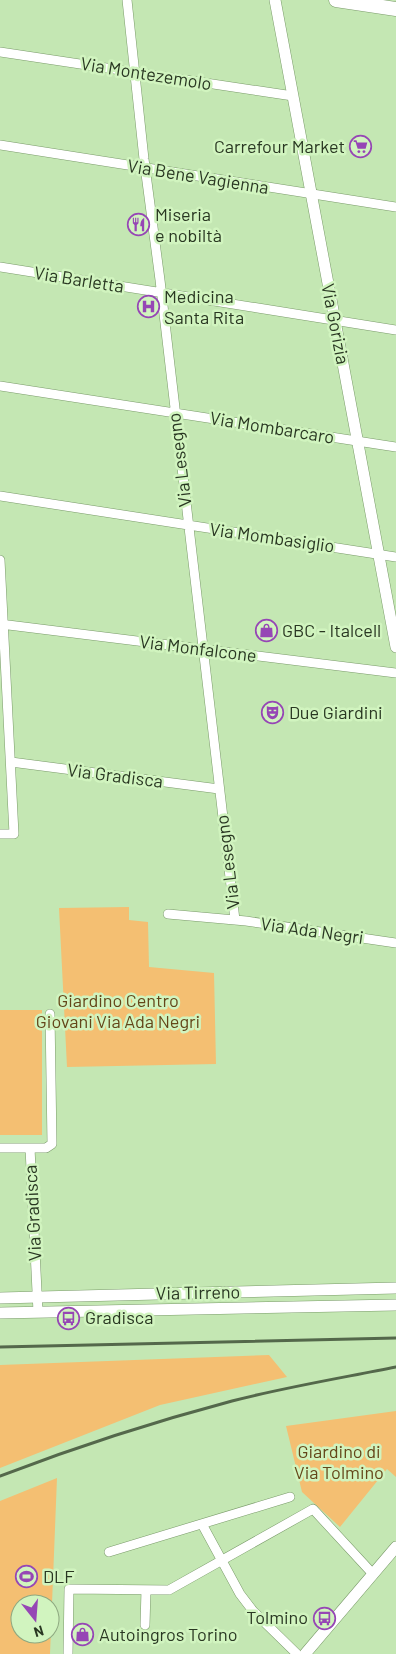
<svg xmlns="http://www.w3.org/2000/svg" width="396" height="1654" font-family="Barlow,sans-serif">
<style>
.green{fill:#f4bf72;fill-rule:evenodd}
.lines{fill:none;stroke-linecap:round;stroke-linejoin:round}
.minor-casing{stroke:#7a9b6a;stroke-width:10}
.tertiary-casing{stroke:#7a9b6a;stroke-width:12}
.secondary-casing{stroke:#7a9b6a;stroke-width:15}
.minor{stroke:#fff;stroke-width:9}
.tertiary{stroke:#fff;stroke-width:11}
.secondary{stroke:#fff;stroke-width:14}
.rail{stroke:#54684b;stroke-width:3}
.labels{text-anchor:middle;stroke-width:5;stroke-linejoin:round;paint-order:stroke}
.street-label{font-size:18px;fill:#293722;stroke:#d1f4bf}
.poi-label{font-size:18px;fill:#293722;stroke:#d1f4bf;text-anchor:start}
.park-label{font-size:18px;fill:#644619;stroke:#d1f4bf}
</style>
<rect width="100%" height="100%" fill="#c4e7b3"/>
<path class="green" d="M129,907V920L148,922L149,967L214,973L216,1064L67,1067L59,908Z
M0,1010H42V1135H0Z
M269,1355L287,1377L160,1405L0,1468V1365Z
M396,1411V1477L387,1469L340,1527L302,1492L286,1426Z
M57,1478L50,1654H0V1501ZM20,1604H50V1634H20Z"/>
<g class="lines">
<defs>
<path id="minor" d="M127,0L144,159L160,280L235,920
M0,52L293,96
M0,145L396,207
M0,267L396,330
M0,386L396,447
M0,496L396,557
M0,560L14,834H0
M0,624L396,673
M11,762L219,789
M168,914L246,921L396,943
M0,1148H30
M38,1312L30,1148H46L52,1144L50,1014
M202,1524L240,1594L253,1611L297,1654
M109,1552L290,1497
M145,1625L146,1590
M68,1654L69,1589L169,1590L313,1509L372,1573"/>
<path id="tertiary" d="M275,0L396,647
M0,1298L396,1288
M0,1313L396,1305
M305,1654L396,1547"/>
<path id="secondary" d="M336,0L396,9"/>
</defs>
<use href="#minor" class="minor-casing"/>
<use href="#tertiary" class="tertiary-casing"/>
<use href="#secondary" class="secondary-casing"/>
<use href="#minor" class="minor"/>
<use href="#tertiary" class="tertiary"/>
<use href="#secondary" class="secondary"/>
<path class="rail" d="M0,1347L396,1338
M0,1476C76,1447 153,1422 232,1401C286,1387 341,1378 396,1367"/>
</g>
<defs>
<symbol id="supermarket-ring" viewBox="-11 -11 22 22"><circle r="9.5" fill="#d1f4bf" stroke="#9646b5" stroke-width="1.5"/><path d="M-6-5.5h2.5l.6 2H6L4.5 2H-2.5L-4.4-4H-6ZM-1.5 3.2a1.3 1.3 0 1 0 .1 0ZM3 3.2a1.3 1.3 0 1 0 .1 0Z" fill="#9646b5"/></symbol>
<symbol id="restaurant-ring" viewBox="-11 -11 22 22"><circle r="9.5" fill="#d1f4bf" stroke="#9646b5" stroke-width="1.5"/><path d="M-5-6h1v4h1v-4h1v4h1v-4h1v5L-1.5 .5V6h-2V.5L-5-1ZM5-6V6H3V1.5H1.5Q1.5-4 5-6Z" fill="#9646b5"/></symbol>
<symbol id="hospital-ring" viewBox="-11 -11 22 22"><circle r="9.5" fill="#d1f4bf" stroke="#9646b5" stroke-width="1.5"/><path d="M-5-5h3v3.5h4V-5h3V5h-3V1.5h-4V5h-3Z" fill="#9646b5"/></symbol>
<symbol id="shop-ring" viewBox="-11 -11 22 22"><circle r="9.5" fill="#d1f4bf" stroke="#9646b5" stroke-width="1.5"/><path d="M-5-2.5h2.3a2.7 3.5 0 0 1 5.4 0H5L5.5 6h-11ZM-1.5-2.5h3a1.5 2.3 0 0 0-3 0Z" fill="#9646b5"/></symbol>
<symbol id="theatre-ring" viewBox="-11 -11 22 22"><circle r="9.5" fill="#d1f4bf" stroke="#9646b5" stroke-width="1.5"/><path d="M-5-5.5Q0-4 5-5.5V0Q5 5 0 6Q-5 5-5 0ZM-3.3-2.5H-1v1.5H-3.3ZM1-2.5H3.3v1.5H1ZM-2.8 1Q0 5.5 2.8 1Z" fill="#9646b5"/></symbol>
<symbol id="bus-ring" viewBox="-11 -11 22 22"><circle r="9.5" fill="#d1f4bf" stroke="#9646b5" stroke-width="1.5"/><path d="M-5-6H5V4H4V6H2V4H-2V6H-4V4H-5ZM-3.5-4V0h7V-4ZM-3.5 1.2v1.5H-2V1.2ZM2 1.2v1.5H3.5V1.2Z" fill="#9646b5"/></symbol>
<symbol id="stadium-ring" viewBox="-11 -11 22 22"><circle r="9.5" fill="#d1f4bf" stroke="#9646b5" stroke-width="1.5"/><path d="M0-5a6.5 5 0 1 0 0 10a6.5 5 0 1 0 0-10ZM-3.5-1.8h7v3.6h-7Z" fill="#9646b5"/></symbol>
</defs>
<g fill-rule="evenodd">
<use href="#supermarket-ring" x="348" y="134" width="25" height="25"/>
<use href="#restaurant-ring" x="126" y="212" width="25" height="25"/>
<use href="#hospital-ring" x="136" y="294" width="25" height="25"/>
<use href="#shop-ring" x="254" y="618" width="25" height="25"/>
<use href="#theatre-ring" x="260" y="700" width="25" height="25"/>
<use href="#bus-ring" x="56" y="1306" width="25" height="25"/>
<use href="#stadium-ring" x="14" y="1564" width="25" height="25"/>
<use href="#bus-ring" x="312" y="1606" width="25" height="25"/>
<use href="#shop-ring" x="70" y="1622" width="25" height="25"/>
</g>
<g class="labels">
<g class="street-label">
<text transform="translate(146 74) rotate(9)" y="6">Via Montezemolo</text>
<text transform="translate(198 177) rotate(9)" y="6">Via Bene Vagienna</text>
<text transform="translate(79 280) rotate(9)" y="6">Via Barletta</text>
<text transform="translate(335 324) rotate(79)" y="6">Via Gorizia</text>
<text transform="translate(272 428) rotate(9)" y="6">Via Mombarcaro</text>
<text transform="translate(180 460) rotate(-97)" y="6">Via Lesegno</text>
<text transform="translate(272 538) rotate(8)" y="6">Via Mombasiglio</text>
<text transform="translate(198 649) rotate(7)" y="6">Via Monfalcone</text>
<text transform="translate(115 776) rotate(7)" y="6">Via Gradisca</text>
<text transform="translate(228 862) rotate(-97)" y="6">Via Lesegno</text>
<text transform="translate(312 931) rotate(8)" y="6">Via Ada Negri</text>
<text transform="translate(33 1213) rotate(-93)" y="6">Via Gradisca</text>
<text transform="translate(198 1293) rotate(-1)" y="6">Via Tirreno</text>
</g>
<g class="poi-label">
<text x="345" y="153" text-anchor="end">Carrefour Market</text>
<text x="155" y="221">Miseria<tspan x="155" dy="21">e nobiltà</tspan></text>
<text x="164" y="303">Medicina<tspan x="164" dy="21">Santa Rita</tspan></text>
<text x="282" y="637">GBC - Italcell</text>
<text x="289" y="719">Due Giardini</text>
<text x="85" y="1324">Gradisca</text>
<text x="43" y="1583">DLF</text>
<text x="308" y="1624" text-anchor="end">Tolmino</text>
<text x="99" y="1641">Autoingros Torino</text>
</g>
<g class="park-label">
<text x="118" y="1007">Giardino Centro<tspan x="118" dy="21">Giovani Via Ada Negri</tspan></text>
<text x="339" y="1458">Giardino di<tspan x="339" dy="21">Via Tolmino</tspan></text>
</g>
</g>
<g transform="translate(35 1619) rotate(163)"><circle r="24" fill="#d1f4bf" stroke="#8ea880"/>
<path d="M0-4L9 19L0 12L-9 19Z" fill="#9646b5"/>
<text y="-8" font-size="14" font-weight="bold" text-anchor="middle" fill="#293722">N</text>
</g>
</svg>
